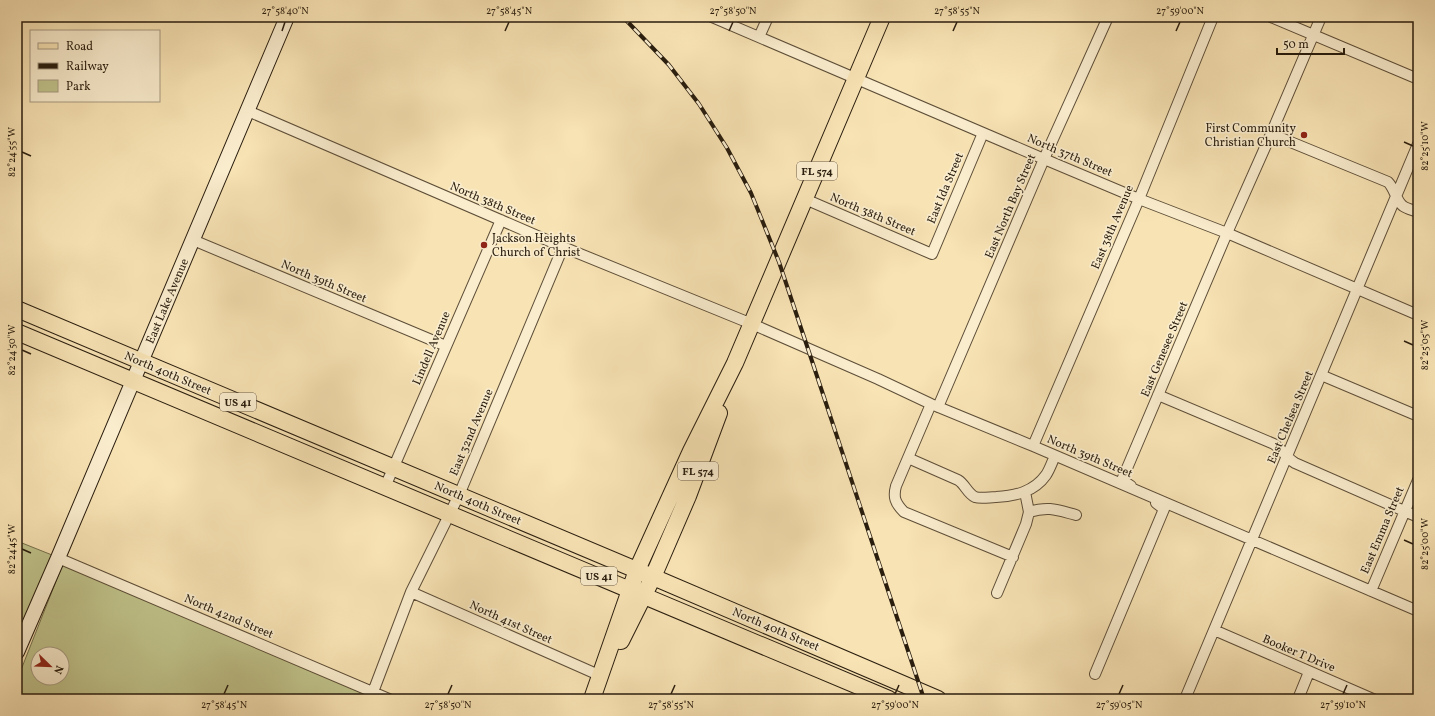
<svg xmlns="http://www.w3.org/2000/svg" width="1435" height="716" font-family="Vollkorn,serif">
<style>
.green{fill:#c0c38b;stroke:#74704c;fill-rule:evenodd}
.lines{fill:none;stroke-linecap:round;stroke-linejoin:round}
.street-casing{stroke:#5d4e38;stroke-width:12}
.secondary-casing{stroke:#291d0e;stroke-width:16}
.primary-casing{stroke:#291d0e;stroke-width:18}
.street{stroke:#faedce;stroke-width:10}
.secondary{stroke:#faedce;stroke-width:14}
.primary{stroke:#f8e3b4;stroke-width:16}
.rail-casing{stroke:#291d0e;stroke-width:4}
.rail{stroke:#faedce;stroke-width:2.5;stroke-dasharray:8;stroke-linecap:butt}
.ticks{fill:none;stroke:#291d0e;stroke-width:1.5}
.poi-dot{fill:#8f2418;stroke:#faedce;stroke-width:1.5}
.labels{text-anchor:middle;stroke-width:3.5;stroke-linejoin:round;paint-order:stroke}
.shield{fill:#faedce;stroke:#685b48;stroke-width:1}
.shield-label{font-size:11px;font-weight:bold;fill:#291d0e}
.poi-label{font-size:12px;fill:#291d0e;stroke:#faedce;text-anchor:end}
.street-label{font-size:12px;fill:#291d0e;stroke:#faedce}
.neatline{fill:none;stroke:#291d0e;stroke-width:1.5}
.ticks-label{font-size:10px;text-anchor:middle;fill:#291d0e}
</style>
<rect width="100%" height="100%" fill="#f8e3b4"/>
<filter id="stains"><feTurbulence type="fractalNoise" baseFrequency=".005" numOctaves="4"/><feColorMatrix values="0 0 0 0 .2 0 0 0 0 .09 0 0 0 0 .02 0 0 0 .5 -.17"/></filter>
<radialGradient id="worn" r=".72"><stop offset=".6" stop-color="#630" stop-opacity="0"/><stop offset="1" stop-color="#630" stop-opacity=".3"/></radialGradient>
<path class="green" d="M17,541L52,555L17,635Z
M64,561L389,699H17V680ZM38,654H62V678H38Z"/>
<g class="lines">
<defs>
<path id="street" d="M712,17L1044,159L1139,199L1227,233L1418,315
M1271,17L1418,79
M759,37L768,17
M248,111L563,247L752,324L878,379L931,404L1033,446L1418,611
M1271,134L1388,182C1395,189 1396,201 1403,206C1407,209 1413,210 1418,212
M805,199L932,254L983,133
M193,240L446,346
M1321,375L1418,416
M1158,395L1274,444C1283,450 1285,457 1295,463L1418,517
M931,404L896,486C893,497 895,503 904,512L1013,557
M938,407L1044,159L1108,17
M1033,446L1139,199L1213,17
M908,458L958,480C965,484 967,493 975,497C981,499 990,497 996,497C1015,496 1034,492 1046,475C1050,469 1052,462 1055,456
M1131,486L1122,480L1227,233L1271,134L1321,17
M385,487L501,220
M1029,512C1049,506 1057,510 1076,515
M58,558L389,699
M1371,591L1418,480
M411,592L601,676
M997,593L1026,524L1029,512L1025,492
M1214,630L1373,699
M1095,674L1164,509L1156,503
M373,692L411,592L459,495L563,247
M1185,699L1418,144
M1298,699L1309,672"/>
<path id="secondary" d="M17,652L58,558L287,17"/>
<path id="primary" d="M17,309L653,577L938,699
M17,332L889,699
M621,641L653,577L688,496L719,413
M592,699L637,570L691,451L735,363L882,17"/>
</defs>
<use href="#street" class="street-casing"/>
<use href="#secondary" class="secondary-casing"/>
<use href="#primary" class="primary-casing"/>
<use href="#street" class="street"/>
<use href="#secondary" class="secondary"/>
<use href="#primary" class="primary"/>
<defs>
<path id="rail" d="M623,17L669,65L699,104L727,148L751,193L779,262L808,349L924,699"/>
</defs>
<use href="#rail" class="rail-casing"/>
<use href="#rail" class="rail"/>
</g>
<path class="ticks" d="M282,31L285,22M505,31L509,22M729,31L733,22M953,31L957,22M1176,31L1180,22M1404,142L1413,146M22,152L31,156M1404,341L1413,345M22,350L31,354M1404,540L1413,544M22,549L31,553M224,694L228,685M448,694L452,685M671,694L675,685M895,694L899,685M1119,694L1123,685M1343,694L1347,685"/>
<g class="poi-dot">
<circle cx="1304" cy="135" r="4"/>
<circle cx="484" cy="245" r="4"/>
</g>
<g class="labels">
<g class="shield">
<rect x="797" y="162" width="40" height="18" rx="3"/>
<rect x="220" y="393" width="36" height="18" rx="3"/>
<rect x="678" y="462" width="40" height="18" rx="3"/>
<rect x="581" y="567" width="36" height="18" rx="3"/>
</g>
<g class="shield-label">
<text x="817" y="175">FL 574</text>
<text x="238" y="406">US 41</text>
<text x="698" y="475">FL 574</text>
<text x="599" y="580">US 41</text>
</g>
<g class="poi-label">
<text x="1296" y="132">First Community<tspan x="1296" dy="14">Christian Church</tspan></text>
<text x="492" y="242" text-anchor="start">Jackson Heights<tspan x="492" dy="14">Church of Christ</tspan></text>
</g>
<g class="street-label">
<text transform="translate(1070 155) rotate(23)" y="4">North 37th Street</text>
<text transform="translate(945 188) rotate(-67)" y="4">East Ida Street</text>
<text transform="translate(493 203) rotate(23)" y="4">North 38th Street</text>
<text transform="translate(1010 206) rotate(-67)" y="4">East North Bay Street</text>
<text transform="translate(873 214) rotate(23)" y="4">North 38th Street</text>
<text transform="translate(1112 227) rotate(-67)" y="4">East 38th Avenue</text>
<text transform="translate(324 281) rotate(23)" y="4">North 39th Street</text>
<text transform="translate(167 301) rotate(-67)" y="4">East Lake Avenue</text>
<text transform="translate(431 348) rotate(-67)" y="4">Lindell Avenue</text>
<text transform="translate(1164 349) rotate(-67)" y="4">East Genesee Street</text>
<text transform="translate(168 373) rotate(23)" y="4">North 40th Street</text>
<text transform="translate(1290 417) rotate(-67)" y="4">East Chelsea Street</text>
<text transform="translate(471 432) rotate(-67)" y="4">East 32nd Avenue</text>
<text transform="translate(1090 456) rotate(23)" y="4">North 39th Street</text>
<text transform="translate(478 503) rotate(23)" y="4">North 40th Street</text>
<text transform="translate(1382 530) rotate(-67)" y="4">East Emma Street</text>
<text transform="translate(229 616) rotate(23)" y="4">North 42nd Street</text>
<text transform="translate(511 622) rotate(24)" y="4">North 41st Street</text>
<text transform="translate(776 629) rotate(23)" y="4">North 40th Street</text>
<text transform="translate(1299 653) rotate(23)" y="4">Booker T Drive</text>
</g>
</g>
<rect width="1435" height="716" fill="none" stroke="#f8e3b4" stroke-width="44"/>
<rect x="30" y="30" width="130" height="72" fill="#faedce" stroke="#a69a81"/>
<rect x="38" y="43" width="20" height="6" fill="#f8e3b4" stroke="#a69a81"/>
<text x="66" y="50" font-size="12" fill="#291d0e">Road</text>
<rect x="38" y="63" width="20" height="6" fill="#291d0e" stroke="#a69a81"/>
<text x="66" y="70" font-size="12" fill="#291d0e">Railway</text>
<rect x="38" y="80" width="20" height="12" fill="#c0c38b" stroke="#a69a81"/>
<text x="66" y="90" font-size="12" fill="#291d0e">Park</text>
<g transform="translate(50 666) rotate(113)"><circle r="19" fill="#faedce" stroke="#a69a81"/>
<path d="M0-3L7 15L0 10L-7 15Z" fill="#8f2418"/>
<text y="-6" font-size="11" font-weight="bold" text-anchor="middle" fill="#291d0e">N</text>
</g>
<path d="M1277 48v6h67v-6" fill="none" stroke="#291d0e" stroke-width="2"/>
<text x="1283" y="48" font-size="12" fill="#291d0e" stroke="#faedce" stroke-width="3" paint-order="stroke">50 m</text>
<rect x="22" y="22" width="1391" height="672" class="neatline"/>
<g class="ticks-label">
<text x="285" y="14">27°58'40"N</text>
<text x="509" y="14">27°58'45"N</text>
<text x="733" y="14">27°58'50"N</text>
<text x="957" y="14">27°58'55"N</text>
<text x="1180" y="14">27°59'00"N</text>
<text transform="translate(1424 146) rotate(-90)" y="4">82°25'10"W</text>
<text transform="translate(11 152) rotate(-90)" y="4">82°24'55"W</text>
<text transform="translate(1424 345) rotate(-90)" y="4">82°25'05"W</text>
<text transform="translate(11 350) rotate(-90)" y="4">82°24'50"W</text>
<text transform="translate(1424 544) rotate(-90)" y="4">82°25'00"W</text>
<text transform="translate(11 549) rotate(-90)" y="4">82°24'45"W</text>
<text x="224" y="708">27°58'45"N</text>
<text x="448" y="708">27°58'50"N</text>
<text x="671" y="708">27°58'55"N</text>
<text x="895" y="708">27°59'00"N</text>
<text x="1119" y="708">27°59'05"N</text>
<text x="1343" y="708">27°59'10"N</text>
</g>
<rect width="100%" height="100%" filter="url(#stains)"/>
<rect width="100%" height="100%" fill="url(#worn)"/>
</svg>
